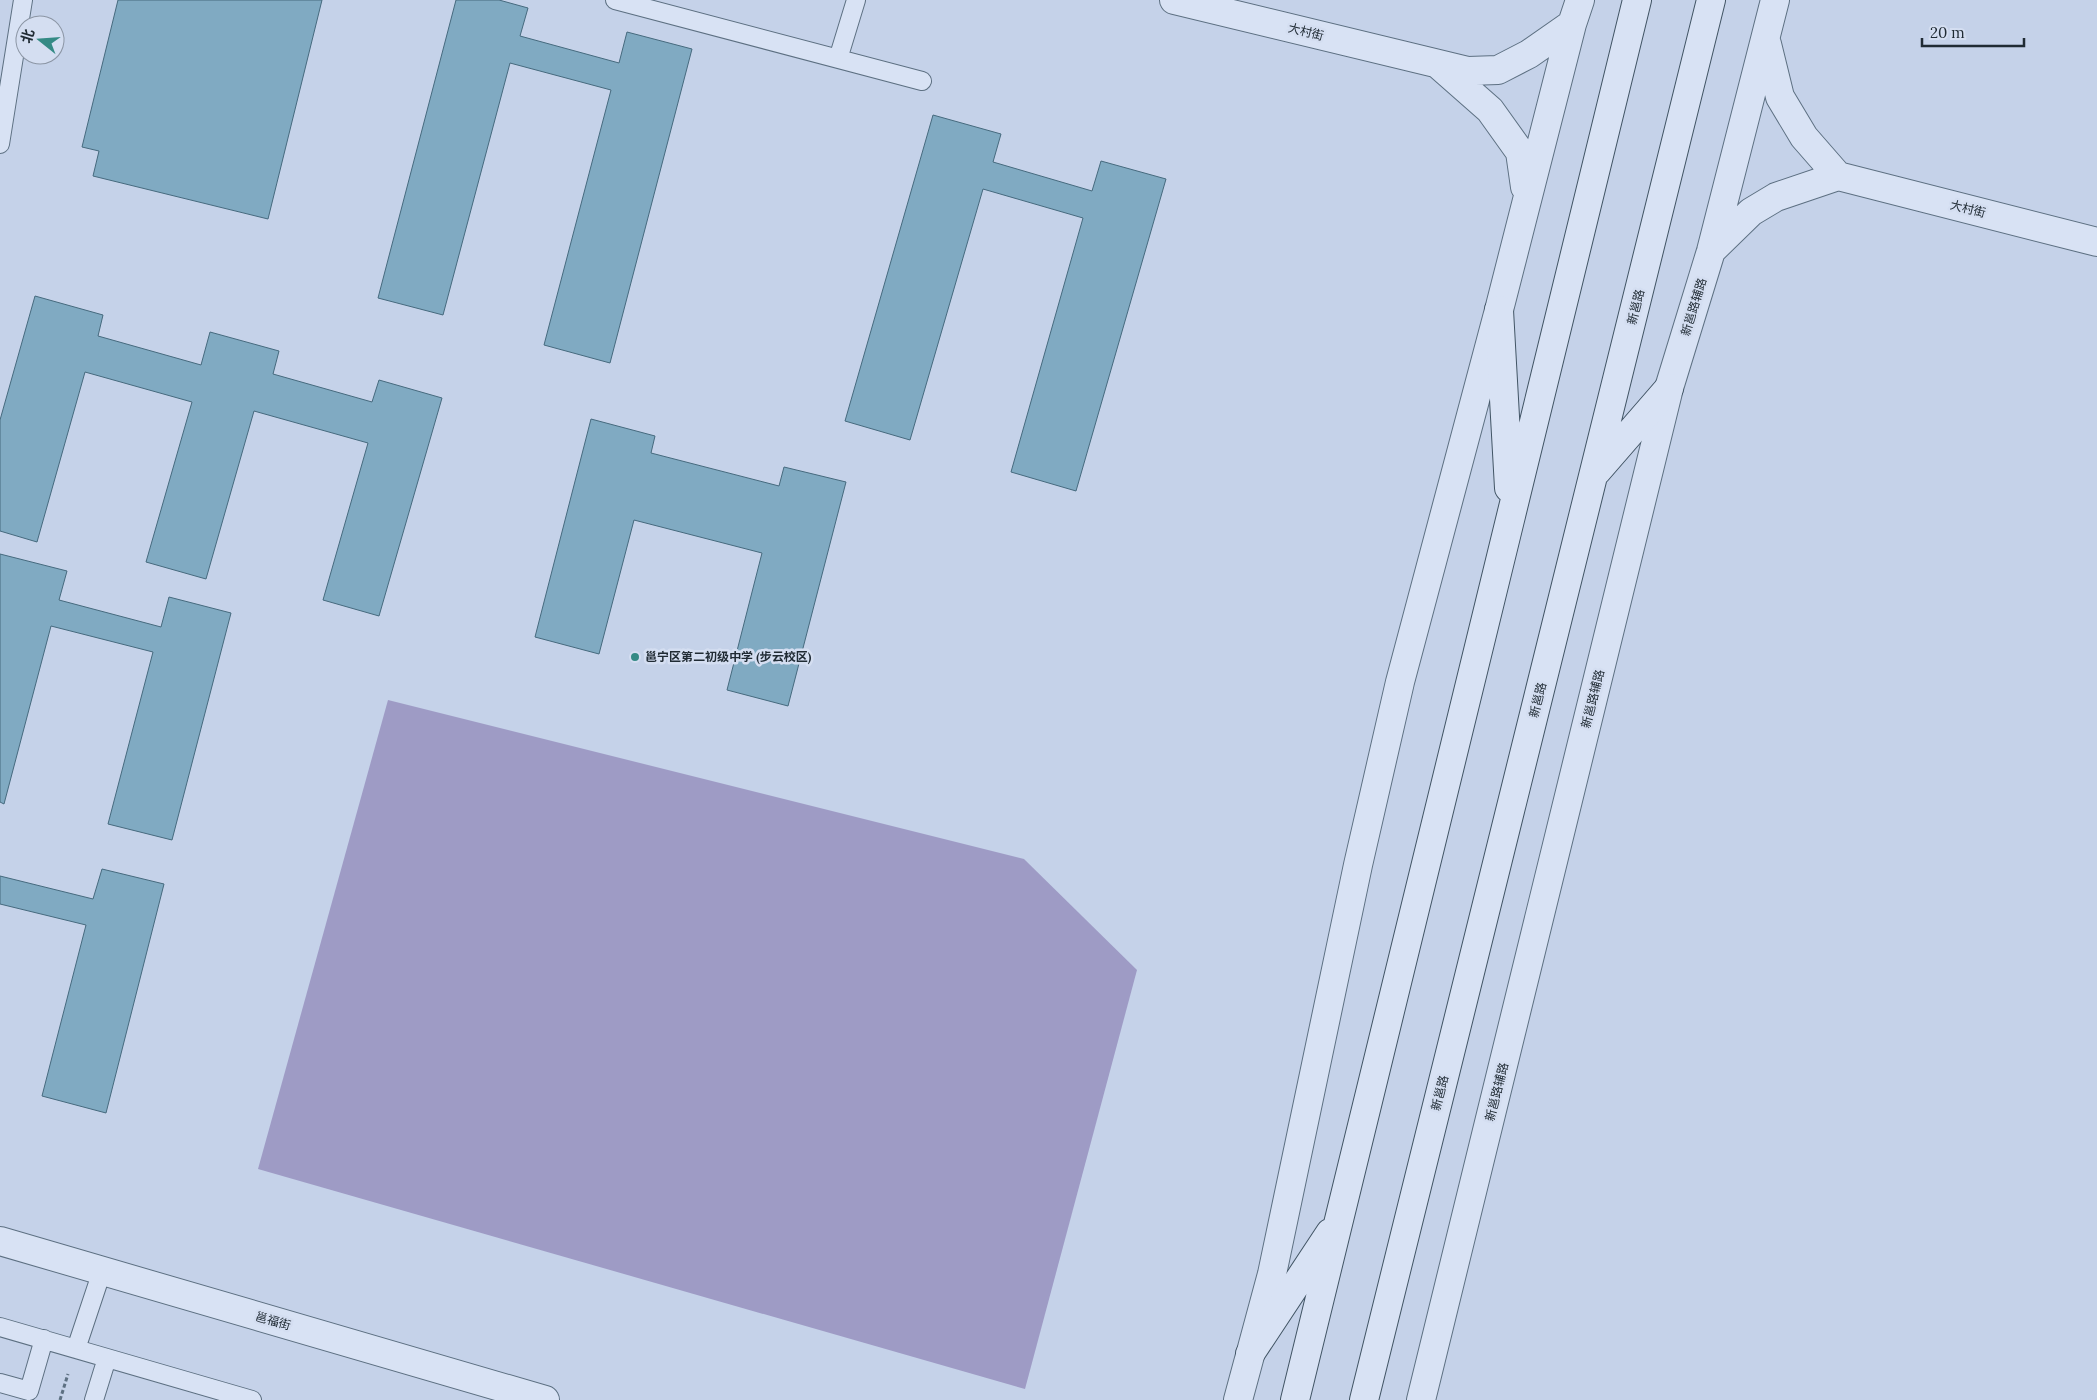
<svg xmlns="http://www.w3.org/2000/svg" width="2097" height="1400" font-family="Lora,'Noto Sans SC',serif">
<style>
.green{fill:#9e9bc5}
.building{fill:#80aac2;stroke:#466a7e}
.lines{fill:none;stroke-linecap:round;stroke-linejoin:round}
.service-casing{stroke:#5d7082;stroke-width:20}
.minor-casing{stroke:#5d7082;stroke-width:30}
.secondary-casing{stroke:#415464;stroke-width:30}
.path{stroke:#5d7082;stroke-width:3;stroke-dasharray:4 2.5;stroke-linecap:butt}
.service{stroke:#d8e2f4;stroke-width:18}
.minor{stroke:#d8e2f4;stroke-width:28}
.secondary{stroke:#d8e2f4;stroke-width:28}
.poi-dot{fill:#348a85;stroke:#d4def1;stroke-width:2}
.labels{text-anchor:middle;stroke-width:5;stroke-linejoin:round;paint-order:stroke}
.street-label{font-size:12px;fill:#202b34;stroke:#d4def1}
.poi-label{font-size:12px;font-weight:bold;fill:#202b34;stroke:#d4def1;text-anchor:start}
</style>
<rect width="100%" height="100%" fill="#c5d2e9"/>
<path class="green" d="M388,700L1024,859L1137,970L1025,1389L258,1169Z"/>
<path class="building" d="M118,0H322L268,219L93,176L99,151L82,147Z
M456,0H499L528,8L520,36L619,63L627,32L692,49L610,363L544,345L611,90L510,63L443,315L378,298Z
M933,115L1001,134L993,162L1092,191L1101,161L1166,179L1076,491L1011,472L1083,218L983,189L910,440L845,421Z
M35,296L103,315L98,336L201,365L210,332L279,351L273,374L372,402L379,380L442,398L379,616L323,600L368,443L254,411L206,579L146,562L192,402L85,372L37,542L0,531V420Z
M591,419L655,436L651,453L779,486L784,467L846,482L788,706L727,690L762,553L634,520L599,654L535,637Z
M0,554L67,571L59,600L161,627L169,597L231,613L172,840L108,824L153,652L51,626L4,804L0,802Z
M102,869L164,884L106,1113L42,1096L86,925L0,904V876L93,899Z"/>
<g class="lines">
<defs>
<path id="service" d="M615,0L922,81
M838,59L856,0
M0,144L23,0
M0,1327L252,1400
M76,1349L102,1271
M0,1383L29,1391L44,1339
M94,1400L107,1358"/>
<path id="minor" d="M1174,0L1468,71L1498,70L1529,54L1572,24
M1767,44L1780,97L1804,137L1838,176
M1440,66L1490,110L1520,152L1525,187
M1711,251L1751,212L1776,197L1838,176L2097,242
M0,1241L545,1400
M1238,1400L1272,1274L1358,865L1400,682L1499,310L1572,24L1580,0
M1421,1400L1669,388L1711,251L1775,0"/>
<path id="secondary" d="M1499,310L1509,488
M1597,471L1669,388
M1250,1354L1330,1233
M1295,1400L1637,0
M1364,1400L1711,0"/>
</defs>
<use href="#service" class="service-casing"/>
<use href="#minor" class="minor-casing"/>
<use href="#secondary" class="secondary-casing"/>
<path class="path" d="M60,1400L68,1374"/>
<use href="#service" class="service"/>
<use href="#minor" class="minor"/>
<use href="#secondary" class="secondary"/>
</g>
<circle class="poi-dot" cx="635" cy="657" r="5"/>
<g class="labels">
<g class="street-label">
<text transform="translate(1306 32) rotate(14)" y="4">大村街</text>
<text transform="translate(1968 209) rotate(14)" y="4">大村街</text>
<text transform="translate(1636 307) rotate(-76)" y="4">新邕路</text>
<text transform="translate(1694 307) rotate(-73)" y="4">新邕路辅路</text>
<text transform="translate(1593 699) rotate(-76)" y="4">新邕路辅路</text>
<text transform="translate(1538 700) rotate(-76)" y="4">新邕路</text>
<text transform="translate(1497 1092) rotate(-76)" y="4">新邕路辅路</text>
<text transform="translate(1440 1093) rotate(-76)" y="4">新邕路</text>
<text transform="translate(273 1321) rotate(16)" y="4">邕福街</text>
</g>
<g class="poi-label">
<text x="645" y="661">邕宁区第二初级中学 (步云校区)</text>
</g>
</g>
<g transform="translate(40 40) rotate(287)"><circle r="24" fill="#d4def1" stroke="#8c96a5"/>
<path d="M0-4L9 19L0 12L-9 19Z" fill="#348a85"/>
<text y="-8" font-size="14" font-weight="bold" text-anchor="middle" fill="#202b34">北</text>
</g>
<path d="M1922 38v8h102v-8" fill="none" stroke="#202b34" stroke-width="2.5"/>
<text x="1930" y="38" font-size="15" fill="#202b34" stroke="#d4def1" stroke-width="4" paint-order="stroke">20 m</text>
</svg>
